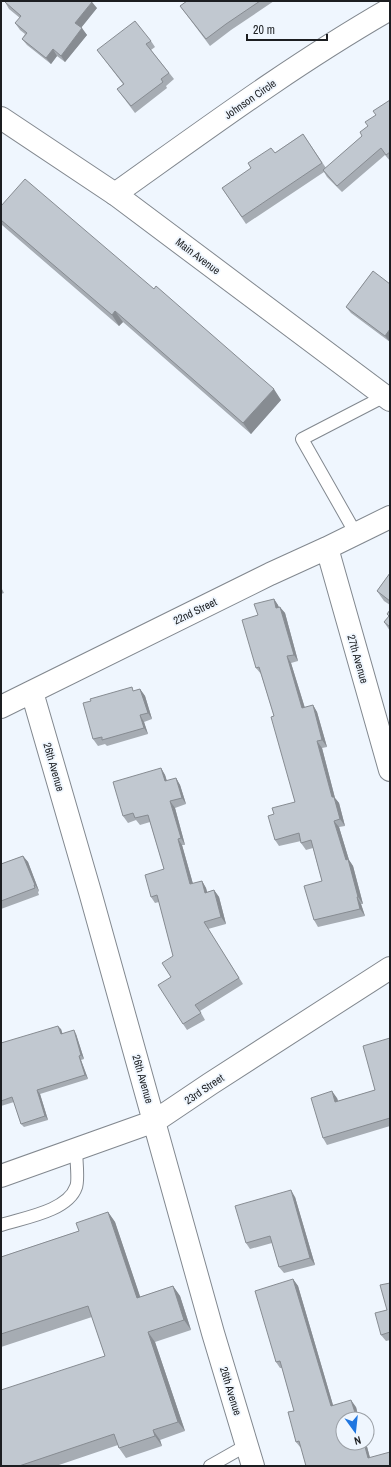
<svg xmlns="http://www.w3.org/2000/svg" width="391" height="1467" font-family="'Archivo Narrow',sans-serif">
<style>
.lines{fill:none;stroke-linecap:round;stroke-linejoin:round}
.lane-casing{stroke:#82888f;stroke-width:14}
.street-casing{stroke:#82888f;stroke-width:24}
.secondary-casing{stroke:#82888f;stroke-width:24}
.lane{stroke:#fff;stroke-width:12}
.street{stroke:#fff;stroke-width:22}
.secondary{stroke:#fff;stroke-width:22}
.wall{fill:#a6acb3}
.shaded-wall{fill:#878c92}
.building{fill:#c1c8d0;stroke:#878c92}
.labels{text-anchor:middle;stroke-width:3.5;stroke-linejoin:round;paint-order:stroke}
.street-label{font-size:11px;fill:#1c1e21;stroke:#eff6fe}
</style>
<rect width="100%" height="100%" fill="#eff6fe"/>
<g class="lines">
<defs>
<path id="lane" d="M356,534L302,439L385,396
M1,1225C23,1218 68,1211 76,1187C79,1181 76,1158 76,1150
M210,1466L247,1445"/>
<path id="street" d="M115,194C205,130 294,64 390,9
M327,548L390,770
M32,692L90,892L213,1333L253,1466
M1,707L270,574L327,548L390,517
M1,1176L155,1121L210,1084L390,968"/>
<path id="secondary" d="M1,118L115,194L390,400"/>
</defs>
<use href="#lane" class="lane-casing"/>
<use href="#street" class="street-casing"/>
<use href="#secondary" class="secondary-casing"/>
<use href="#lane" class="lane"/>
<use href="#street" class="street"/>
<use href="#secondary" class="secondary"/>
</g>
<path class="wall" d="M187,1H274L231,30L210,46L180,6Z
M5,2L97,8L81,28L87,35L65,62L57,56L51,64L27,45L22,39L25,34L20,30L15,23L20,18L9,9Z
M151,41L155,47L151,50L174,79L166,86L167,88L135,113L117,89L123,84L97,50Z
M390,100V161L385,155L342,192L327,177L324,172L246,224L222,188L303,134L326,168L362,136L368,126L376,115Z
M1,206L281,400L251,434L123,322L119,326L2,225L1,223Z
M373,271L390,342L351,313L346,307Z
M390,573V605L384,601L377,591Z
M1,587L4,593L1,594Z
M274,599L279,607L285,613L298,661L291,663L305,708L313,705L317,712L327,747L322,748L335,798L339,803L345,826L339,827L349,860L353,866L363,904H361L365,916L318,927L314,920L322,881L313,848L306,850L301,843V841L279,846L275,840L274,814L295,802L274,716L261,674L256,668L258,615Z
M390,610V631L384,622L389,616L387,614Z
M140,689L145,696L152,719L144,722L148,734L107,746L105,744L98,746L93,739L135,691Z
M161,768L165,775L167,781L176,778L180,785L186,804L175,808L185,845H182L193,884L202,881L206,888L207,892L214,890L219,897L226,924L208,929L243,984L200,1011L205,1020L187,1030L183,1024L171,977L173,956L159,902L155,903L151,897L164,869L150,822L140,825L136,820L128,823L123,816Z
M23,856L28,862L39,891L38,892L39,895L1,909V864Z
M61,1029L62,1034H76L84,1059L81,1060L88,1079L40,1094L48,1120L24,1127L21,1124L14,1102L1,1106V1043Z
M390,1038V1126L327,1145L323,1138L337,1098L338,1101L375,1090Z
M295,1197L315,1265L284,1273L279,1267L272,1243L250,1249L246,1243Z
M108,1212L115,1222L140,1297L173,1286L180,1296L191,1330L155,1342L185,1431L160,1440L162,1446L126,1458L119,1448L118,1445L56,1466H1L105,1356L92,1317L1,1347V1257L79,1231Z
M293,1279L298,1286L333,1405L356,1407L359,1419H343L366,1443L370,1458L390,1466L300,1447L296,1442L294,1411L282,1368H280L276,1362Z
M390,1283V1340L386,1341L381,1335L387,1310Z"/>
<path class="shaded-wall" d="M92,2L97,8L80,29L75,23Z
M82,28L87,35L65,62L61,56Z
M53,49L57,56L51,64L46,58Z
M115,311L123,322L119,326L112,315Z
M390,329V342L385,336Z
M274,389L281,400L251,434L243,423Z
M274,599L278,605L281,614L276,608Z
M280,607L285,613L298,661L294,655Z
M287,656L291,663L307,715L302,708Z
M140,689L145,696L152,719L148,713Z
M313,705L317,712L327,747L322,740Z
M140,715L144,722L148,734L144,728Z
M317,741L322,748L335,798L339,803L345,826L340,819L332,797Z
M161,768L165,775L169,788L165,781Z
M176,778L180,785L186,804L182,798Z
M170,801L175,808L185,845L181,838Z
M334,821L339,827L349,860L353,866L363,904L358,897L346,860Z
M178,839L182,845L195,891L190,884Z
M23,856L28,862L39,891L35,885Z
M202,881L206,888L209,899L205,893Z
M214,890L219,897L226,924L221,917Z
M357,897L361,904L365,916L360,909Z
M58,1026L61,1029L64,1038L61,1034Z
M74,1030L76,1034L84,1059L81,1055Z
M79,1056L81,1060L88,1079L85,1075Z
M37,1090L40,1094L48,1120L45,1116Z
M332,1091L337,1098L340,1108L335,1102Z
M291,1190L295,1197L315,1265L310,1258Z
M108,1212L115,1222L144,1308L137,1298Z
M293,1279L298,1286L335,1412L331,1406Z
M173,1286L180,1296L191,1330L184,1320Z
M148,1332L155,1342L185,1431L178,1422Z
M351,1400L356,1407L359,1419H357Z
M153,1430L160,1440L162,1446L155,1436Z
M364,1443H366L372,1465L368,1458Z"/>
<path class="building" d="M6,1H91L92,2L75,23L82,28L61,56L53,49L46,58L22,39L27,33L15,23L21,16L5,2Z
M187,1H260L226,24L206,39L180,6Z
M135,21L151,41L146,44L169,73L161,79L163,82L131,106L117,89L124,84L97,50Z
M390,100V152L386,155L381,148L337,186L323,170L362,136L360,132L368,126L365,122L376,115L373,111Z
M303,134L322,163L242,217L222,188L251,168L248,163L271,148L275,153Z
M25,179L154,289L156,286L274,389L243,423L115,311L112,315L1,220V206Z
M373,271L390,284V329L385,336L346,307Z
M390,573V601L377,591Z
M274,599L276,608L280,607L294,655L287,656L302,708L313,705L322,740L317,741L332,797H334L340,819L334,821L346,860L348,859L358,897H357L360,909L314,920L304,886L322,881L311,840L301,843L299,833L275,840L268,816L274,814L272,808L295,802L271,717L274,716L259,667L256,668L242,620L258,615L254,604Z
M390,610V627L384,622L389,616L387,614Z
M132,687L133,691L140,689L148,713L140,715L144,728L102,740V737L93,739L83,703L91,701L90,699Z
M161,768L165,781L176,778L182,798L170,801L181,838L178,839L190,884L202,881L205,893L214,890L221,917L204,922L239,978L195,1005L201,1013L183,1024L158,985L171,977L162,963L173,956L157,895L151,897L145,875L164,869L148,815L135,818L133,813L123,816L113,782Z
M23,856L35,885H34L35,888L1,901V864Z
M58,1026L61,1034L74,1030L81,1055L79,1056L85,1075L37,1090L45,1116L21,1124L12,1097L1,1101V1043Z
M390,1038V1120V1118L323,1138L311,1098L332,1091L335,1102L375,1090L363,1046Z
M291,1190L310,1258L279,1267L270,1236L246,1243L235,1206Z
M108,1212L137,1298L173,1286L184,1320L148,1332L178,1422L153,1430L155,1436L119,1448L114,1434L19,1466H1V1390L105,1356L88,1306L1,1334V1257L79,1231L76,1223Z
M293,1279L331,1406L351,1400L357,1419H343V1443H364L368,1458L390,1452V1466H306L299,1441L296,1442L288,1412L294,1411L280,1361L276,1362L255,1291Z
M390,1283V1332L381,1335L375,1313L387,1310L380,1285Z"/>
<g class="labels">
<g class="street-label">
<text transform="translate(250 99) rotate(-35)" y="4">Johnson Circle</text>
<text transform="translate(198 256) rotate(37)" y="4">Main Avenue</text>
<text transform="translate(195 611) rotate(-26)" y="4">22nd Street</text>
<text transform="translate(358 659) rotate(74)" y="4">27th Avenue</text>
<text transform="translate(54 767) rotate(74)" y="4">26th Avenue</text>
<text transform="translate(143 1079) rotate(74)" y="4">26th Avenue</text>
<text transform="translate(204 1089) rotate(-34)" y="4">23rd Street</text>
<text transform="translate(231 1391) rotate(73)" y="4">26th Avenue</text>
</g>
</g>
<rect width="391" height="1467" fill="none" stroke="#1c1e21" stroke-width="4"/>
<g transform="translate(355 1431) rotate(165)"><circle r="19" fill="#eff6fe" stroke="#9ba0a6"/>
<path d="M0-3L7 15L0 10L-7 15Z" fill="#1f76e0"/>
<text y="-6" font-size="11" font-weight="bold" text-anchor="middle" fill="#1c1e21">N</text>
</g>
<path d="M247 34v6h80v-6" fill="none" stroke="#1c1e21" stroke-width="2"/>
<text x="253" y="34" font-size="12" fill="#1c1e21" stroke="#eff6fe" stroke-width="3" paint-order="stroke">20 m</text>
</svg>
